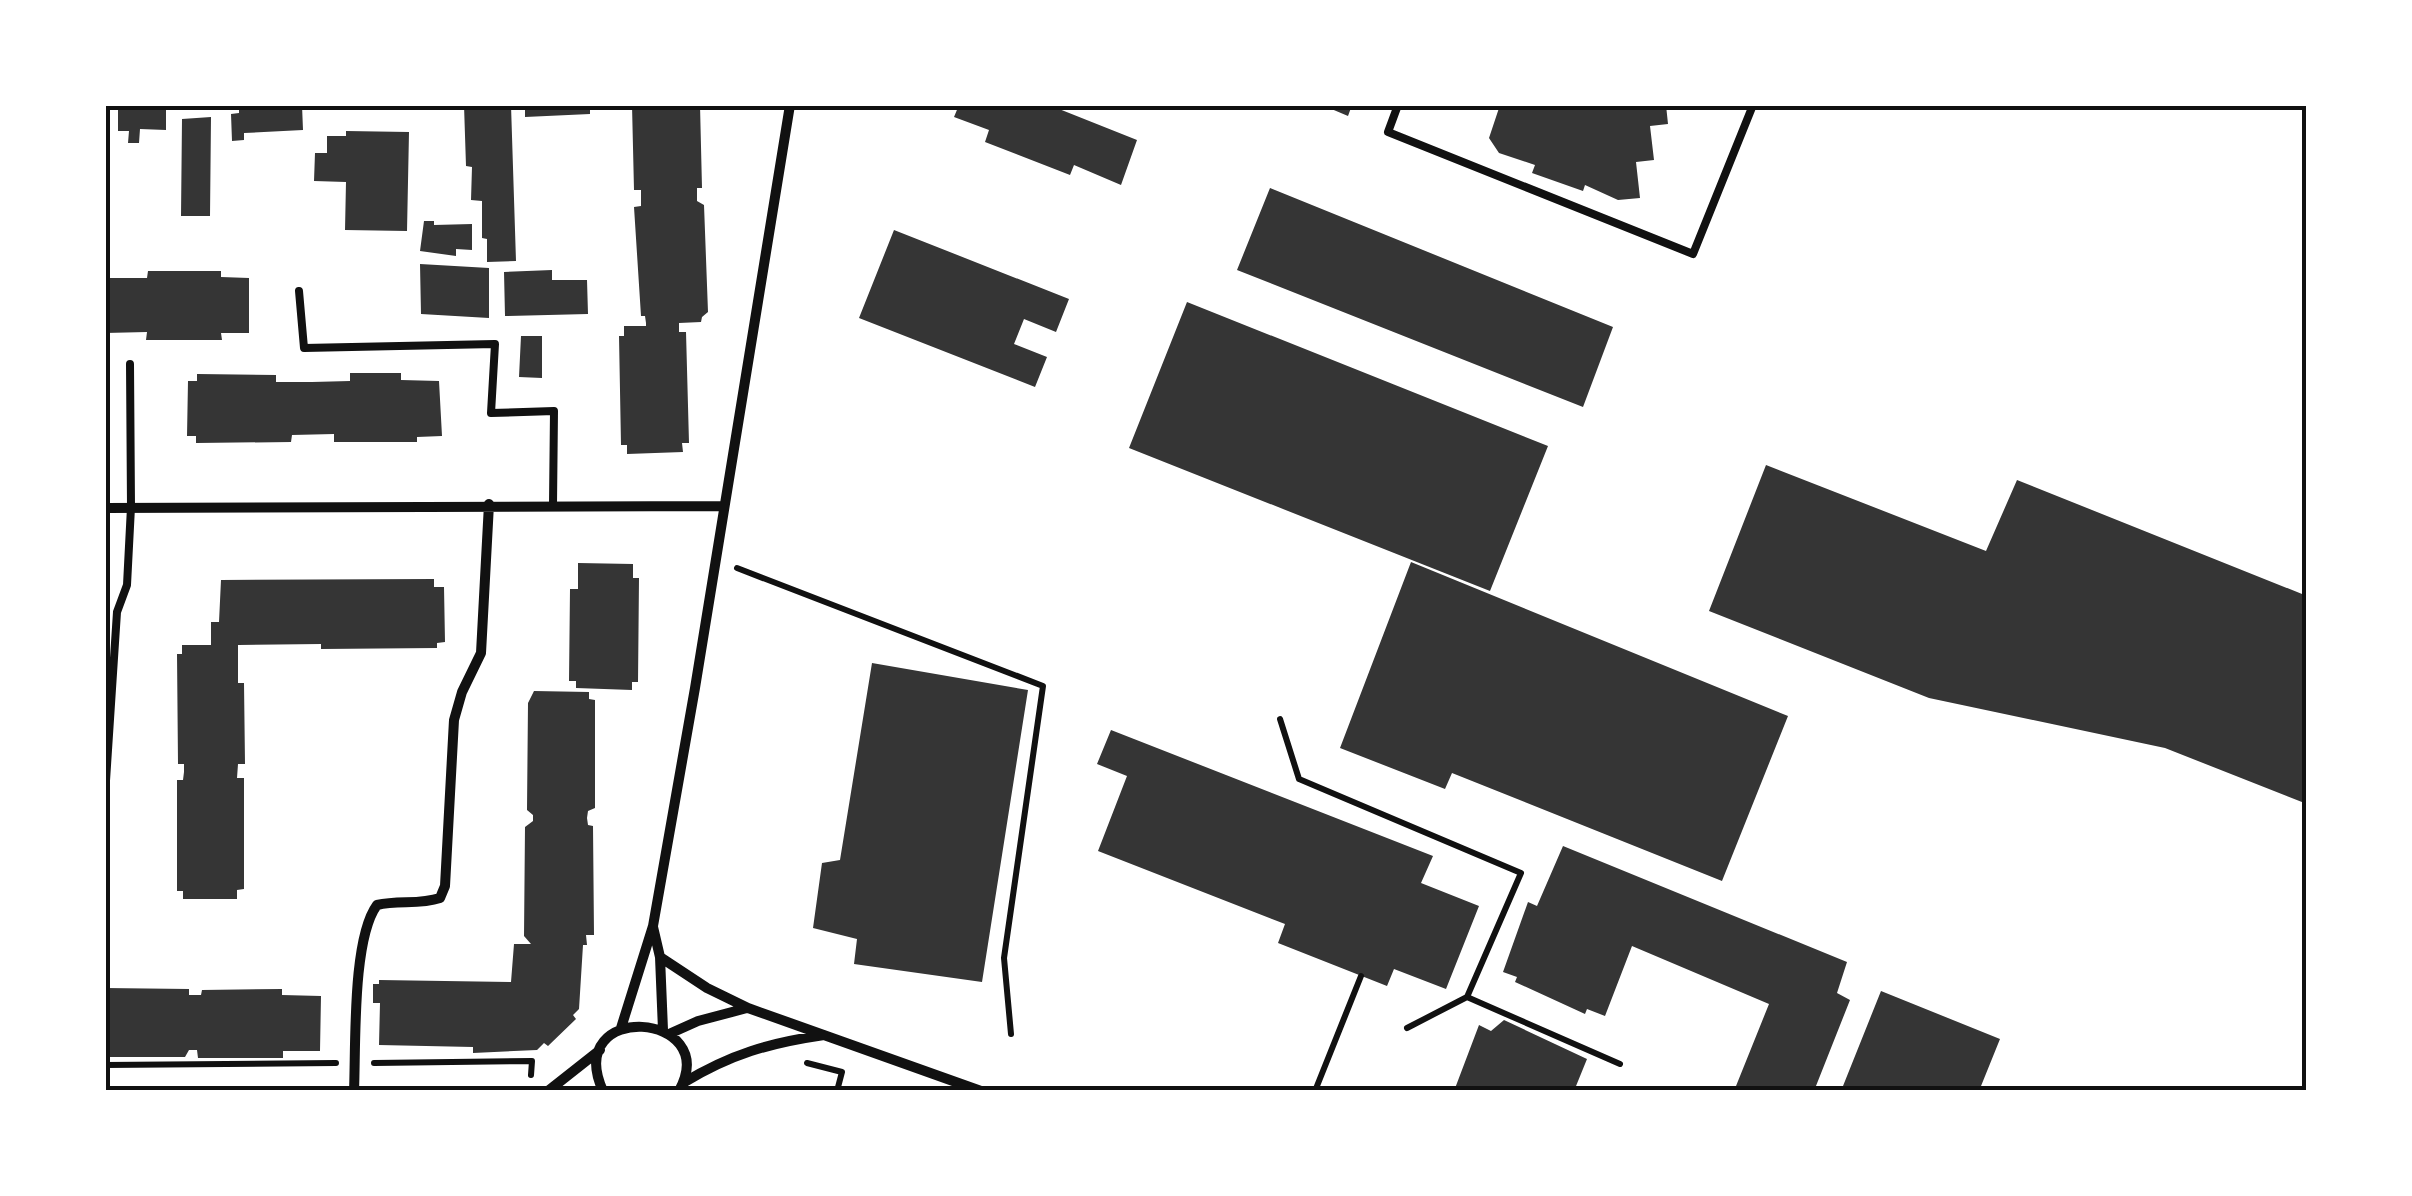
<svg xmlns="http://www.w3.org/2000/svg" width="2412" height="1196" font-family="'Fira Sans Condensed',sans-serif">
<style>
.building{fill:#353535}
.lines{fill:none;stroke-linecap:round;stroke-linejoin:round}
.path{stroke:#111;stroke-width:6}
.service{stroke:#111;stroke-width:8}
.minor{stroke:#111;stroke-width:10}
.neatline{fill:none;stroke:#111;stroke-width:4}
</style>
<rect width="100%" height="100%" fill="#fff"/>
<path class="building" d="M118,105H166V130L140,129L139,143H128L129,131H118Z
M239,105H302L303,130L244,133V140L232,141L231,114L239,113Z
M464,105H511L516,261L487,262V239L482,238V201L471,200L472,167L466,166Z
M525,105H590V114L525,117Z
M632,105H700L702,188H697V201L704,205L708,312L702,317L701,322L679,323V332H686L689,443H682L683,452L627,454V445H621L619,336H624V326H646V323L645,316H641L634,207L641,206V190H634Z
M959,105H1049L1137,140L1121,185L1074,165L1070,175L985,142L989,130L954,117Z
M1322,105H1352L1348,116Z
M1500,105H1666L1668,124L1650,126L1654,160L1636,162L1640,198L1618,200L1585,185L1583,191L1532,173L1535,165L1499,153L1489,138Z
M211,117L210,216H181L182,119Z
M346,131L409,132L407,231L345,230L346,182L314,181L315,153H327V136H346Z
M1270,188L1613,327L1583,407L1237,270Z
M424,221H434V225L472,224V250L456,249V256L420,251Z
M894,230L1069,299L1056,332L1024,319L1014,344L1047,357L1035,387L859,318Z
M420,264L489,268V318L421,314Z
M552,270V280H587L588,314L505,316L504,272Z
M148,271H221V277L249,278V333H221L222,340H146L147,332L105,333V278H147Z
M1187,302L1548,446L1490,591L1129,448Z
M521,336H542V378L519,377Z
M350,373H401V380L439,381L442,436L417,437V442H334V434L292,435L291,442L196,443V436H187L188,381H197V374L276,375V382H312L350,381Z
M1766,465L1986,551L2017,480L2307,596V804L2165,748L1929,698L1709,611Z
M1411,562L1788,716L1722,881L1452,773L1445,789L1340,748Z
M578,563L633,564V578H639L638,682H632V690L576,688V681H569L570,589H578Z
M434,579V587H444L445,642L437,643V648L321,649V644L238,645V683H244L245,764H238L237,778H244V889L237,890V899H183V891H177V780H183L184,772V764H178L177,654H182V645H211V622H219L221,580Z
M872,663L1028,690L982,982L854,964L857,939L813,928L822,863L840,860Z
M534,691L589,692V699L595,700V808L588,811L587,818L588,825L593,826L594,935H586L587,945H583L579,1009L573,1015L576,1019L548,1046L544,1043L537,1050L473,1053V1047L379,1045L380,1003H373V984H379V980L511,982L514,944H531L524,936L525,827L533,821V815L527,810L528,703Z
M1111,730L1433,856L1421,883L1479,906L1446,989L1394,969L1387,986L1278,943L1285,924L1098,851L1127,776L1097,764Z
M1563,846L1847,962L1837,993L1850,1000L1814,1091H1734L1769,1004L1632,946L1605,1016L1587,1009L1585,1014L1515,982L1517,977L1503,972L1528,902L1537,906Z
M105,988L189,989V995H201L202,990L282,989V995L321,996L320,1051H283V1058H198L197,1050H189L185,1057H105Z
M1881,991L2000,1039L1979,1091H1841Z
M1504,1020L1587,1059L1574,1091H1454L1479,1025L1491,1031Z"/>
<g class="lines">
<path class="path" d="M737,568L1043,686L1004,958L1011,1034
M1280,719L1299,779L1521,873L1467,997
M1407,1028L1467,997L1620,1064
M374,1063L532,1061L531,1075
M807,1063L842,1072L837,1091
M105,1065L336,1063
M1315,1091L1361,976"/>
<path class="service" d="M1398,105L1388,132L1693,254L1753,105
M299,291L304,348L495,344L491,413L554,411L553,504
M105,796L117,612L127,585L131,507L130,364"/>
<path class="minor" d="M105,508L723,506
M653,927L660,957L663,1030
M660,957L707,988L748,1008L981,1091
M621,1028L653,926L695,688L790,105
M669,1034L698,1021L747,1008
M683,1083C731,1054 769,1043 824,1035
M354,1091C356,1045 352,939 377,905C399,900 419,905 440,898L445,886L454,720L462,692L481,653L489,504
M548,1091L600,1050
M603,1091C562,1000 723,1011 679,1091"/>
</g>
<rect width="2412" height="1196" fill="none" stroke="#ffffff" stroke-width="215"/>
<rect x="108" y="108" width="2196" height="980" class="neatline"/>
</svg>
